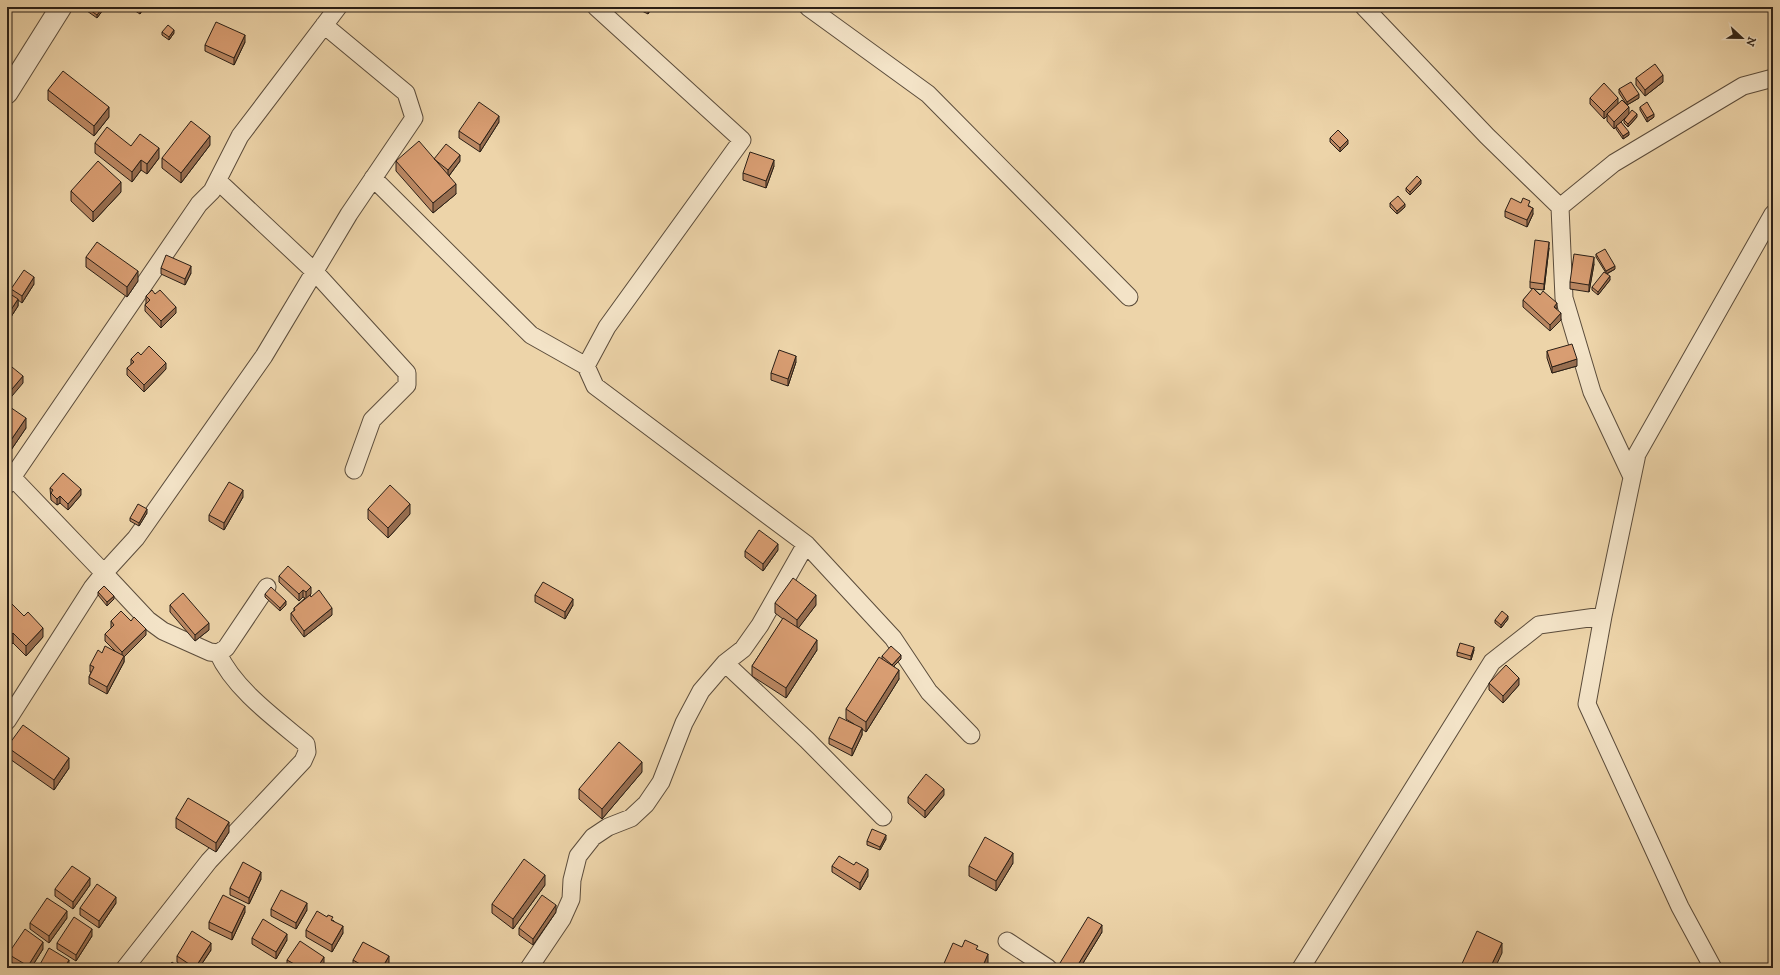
<svg xmlns="http://www.w3.org/2000/svg" width="1780" height="975" font-family="'IM FELL DW Pica',serif">
<style>
.lines{fill:none;stroke-linecap:round;stroke-linejoin:round}
.minor-casing{stroke:#5b4c3b;stroke-width:19}
.tertiary-casing{stroke:#5b4c3b;stroke-width:23}
.minor{stroke:#f3e3c7;stroke-width:17}
.tertiary{stroke:#f3e3c7;stroke-width:21}
.wall{fill:#ba8762;stroke:#2a1f16}
.shaded-wall{fill:#976e50;stroke:#2a1f16}
.building{fill:#d89d72;stroke:#2a1f16}
</style>
<rect width="100%" height="100%" fill="#edd4a9"/>
<filter id="stains"><feTurbulence type="fractalNoise" baseFrequency=".005" numOctaves="4"/><feColorMatrix values="0 0 0 0 .2 0 0 0 0 .09 0 0 0 0 .02 0 0 0 .5 -.17"/></filter>
<radialGradient id="worn" r=".72"><stop offset=".6" stop-color="#630" stop-opacity="0"/><stop offset="1" stop-color="#630" stop-opacity=".3"/></radialGradient>
<g class="lines">
<defs>
<path id="minor" d="M596,7L742,140L607,327L586,366L595,386L806,544L893,638L929,692L971,735
M808,7L928,94L1129,297
M1364,7L1487,136L1560,207L1614,163L1743,86L1773,78
M373,178L531,335L586,366
M218,181L314,271L407,373V385L372,420L354,470
M1560,207L1564,298L1592,392L1632,477
M7,485L199,204L212,191L240,136L338,7
M267,587L226,648L218,653L210,652L163,631L148,620L104,573L136,538L264,356L349,214L414,118L406,93L324,25
M725,663L807,740L883,817
M7,721L92,588L104,573L12,477
M1007,941L1048,968
M125,968L209,861L303,761L307,752L306,744C276,719 234,689 218,653
M529,968L562,919L571,899L572,880L578,856L593,837L608,827L631,818L646,804L661,782L684,723L701,691L725,663L743,649L760,625L806,544
M1301,968L1492,662L1539,625L1603,616
M1713,968L1680,907L1587,704L1603,616L1637,454L1773,214"/>
<path id="tertiary" d="M7,93L61,7"/>
</defs>
<use href="#minor" class="minor-casing"/>
<use href="#tertiary" class="tertiary-casing"/>
<use href="#minor" class="minor"/>
<use href="#tertiary" class="tertiary"/>
</g>
<path class="wall" d="M105,7L97,18L87,11V8Z
M129,7H144L140,14Z
M634,7H652L648,14Z
M162,32L174,33L169,40L162,35Z
M245,42L234,65L205,51V45Z
M1636,78L1663,82L1645,96L1636,85Z
M1619,89L1639,98L1627,105L1619,93Z
M48,90L109,117L94,136L48,100Z
M1590,98L1618,103L1629,114L1637,117L1628,127L1624,123V120L1628,115L1621,122L1629,135L1623,139L1616,129V127L1614,129L1607,121V116L1604,119L1590,104Z
M1640,107L1654,117L1647,122L1640,110Z
M499,122L480,152L459,138V131Z
M1330,138L1348,144L1340,152L1330,142Z
M95,143L131,146L159,158L147,174L141,170L132,182L95,153Z
M210,145L181,183L162,168V158Z
M434,159L460,161L449,176L456,194L433,213L396,171V161Z
M774,166L766,188L743,180V173Z
M1421,184L1410,195L1406,191V188Z
M71,191L121,192L93,222L71,201Z
M1390,203L1405,207L1397,214L1390,207Z
M1530,206L1533,214L1527,227L1505,217V211Z
M1549,248L1544,290L1534,289L1557,310L1561,320L1550,331L1523,307V300L1533,289L1530,288V282Z
M1596,254L1615,269L1607,274L1610,280L1598,295L1592,290V287L1606,273L1596,257Z
M86,257L138,281L127,297L86,267Z
M1594,264L1589,292L1570,289V282Z
M161,268L191,273L185,285L161,274Z
M34,284L22,303L18,300V306L7,323V293L11,295V289Z
M155,294L176,313L161,328L145,311V305L146,303V296Z
M1547,351L1577,366L1552,373L1547,358Z
M141,355L166,369L144,392L127,375V368L131,365V359Z
M796,362L788,386L771,380V373Z
M7,405L26,428L9,453L7,452Z
M50,488L81,495L68,510L60,503L57,505L51,500Z
M243,497L224,530L209,521V515Z
M368,509L410,514L388,538L368,519Z
M147,513L139,526L130,521V518Z
M778,550L763,571L745,557V551Z
M279,576L311,594L310,595L311,597L332,615L304,637L291,620V613L294,611V608L305,598L303,597L299,601L279,582Z
M98,592L114,599L107,606L98,595Z
M265,594L286,605L280,611L265,597Z
M535,595L573,605L565,619L535,602Z
M775,603L816,605L798,628L817,650L786,698L752,676V666L783,619L775,613Z
M170,605L209,630L195,641L170,612Z
M7,609L43,637L26,656L13,643L7,649Z
M1508,619L1501,628L1495,623V620Z
M111,621H131L146,635L124,657V662L107,694L89,684V677L91,672H90V665L102,653L115,651L105,641V634L111,628Z
M1474,650L1471,660L1457,656V652Z
M882,656L901,659L894,666L899,679L866,732L862,729V735L852,756L829,744V738L854,724L846,719V709L882,659Z
M1489,683L1519,685L1503,703L1489,690Z
M7,747L69,768L54,790L7,757Z
M642,772L602,819L579,799V789Z
M944,795L925,818L908,803V797Z
M176,818L229,832L216,852L176,828Z
M886,839L880,850L867,845V841Z
M1013,863L996,891L969,876V866Z
M854,865L868,876L860,890L832,872V866Z
M261,879L249,904L230,895V888Z
M90,885L73,909L55,896V889Z
M545,885L513,929L492,913V904Z
M116,903L99,928L80,915V908Z
M271,909L307,910L296,929L271,916Z
M245,912L232,940L209,929V922Z
M556,912L533,945L519,935V928Z
M67,918L49,943L30,929V923Z
M333,920L343,933L332,952L306,937V930Z
M1102,932L1080,968H1060V963Z
M92,936L76,961L57,949V943Z
M252,938L287,940L276,959L252,944Z
M43,949L31,968H20L8,960V954Z
M211,950L199,968H185L177,962V956Z
M287,960L324,964L321,968H290L287,966Z
M353,960L389,963L386,968H355L353,967Z"/>
<path class="shaded-wall" d="M103,7H105L97,18V15Z
M140,7H144L140,14Z
M648,7H652L648,14Z
M174,30V33L169,40V37Z
M245,35V42L234,65V58Z
M1663,75V82L1645,96V90Z
M1639,94V98L1627,105V102Z
M1618,98V104L1607,114V116L1604,119V112Z
M109,107V117L94,136V126Z
M1629,107V114L1614,129V122Z
M1637,114V117L1628,127V124Z
M1654,114V117L1647,122V118Z
M499,116V122L480,152V145Z
M1629,132V135L1623,139V136Z
M210,136V145L181,183V173Z
M1348,140V144L1340,152V148Z
M159,148V158L147,174V164Z
M460,155V161L448,177V170Z
M141,160V170L132,182V172Z
M774,160V166L766,188V181Z
M1421,180V184L1410,195V192Z
M121,182V192L93,222V212Z
M456,184V194L433,213V203Z
M1405,204V207L1397,214V211Z
M1533,208V214L1527,227V220Z
M1549,242V248L1544,290V284Z
M1594,257V264L1589,292V285Z
M191,266V273L185,285V279Z
M1615,266V269L1606,274V271Z
M138,271V281L127,297V287Z
M1610,276V280L1598,295V292Z
M34,277V284L22,303V296Z
M18,299V306L7,323V316Z
M1557,303V309L1554,307Z
M176,307V313L161,328V321Z
M1561,313V320L1550,331V325Z
M796,356V362L788,386V379Z
M1577,359V366L1552,373V367Z
M166,363V369L144,392V385Z
M23,376V383L7,402V395Z
M26,418V428L9,453V443Z
M81,489V495L68,510V504Z
M243,490V497L224,530V523Z
M60,496V503L57,505V499Z
M410,504V514L388,538V528Z
M147,509V513L139,526V523Z
M778,544V550L763,571V564Z
M311,587V594L306,599V592Z
M303,590V597L299,601V594Z
M10,592V602L7,605V595Z
M816,595V605L797,630V620Z
M114,596V599L107,606V602Z
M573,599V605L565,619V612Z
M286,601V605L280,611V608Z
M332,608V615L304,637V631Z
M1508,616V619L1501,628V625Z
M209,623V630L195,641V635Z
M43,628V637L26,656V646Z
M146,629V635L124,657V662L107,694V687L122,658V652Z
M13,633V643L7,649V639Z
M817,640V650L786,698V688Z
M1474,647V650L1471,660V656Z
M901,655V659L892,668V665Z
M899,670V679L866,732V722Z
M1519,678V685L1503,703V696Z
M862,728V735L852,756V749Z
M69,758V768L54,790V780Z
M642,762V772L602,819V809Z
M944,789V795L925,818V811Z
M229,822V832L216,852V843Z
M886,835V839L880,850V847Z
M1013,853V863L996,891V881Z
M8,865V875L7,876V867Z
M868,869V876L860,890V883Z
M261,872V879L249,904V898Z
M545,875V885L513,929V919Z
M90,878V885L73,909V902Z
M116,897V903L99,928V921Z
M307,903V910L296,929V923Z
M556,905V912L533,945V939Z
M245,906V912L232,940V933Z
M67,911V918L49,943V936Z
M1102,925V932L1080,968H1076Z
M343,926V933L332,952V945Z
M92,929V936L76,961V955Z
M287,934V940L276,959V952Z
M43,942V949L31,968H28V966Z
M211,943V950L199,968H195Z
M1502,943V953L1495,968H1490Z
M988,954V964L986,968H982Z
M389,956V963L386,968H382Z
M324,957V964L321,968H317Z
M69,960V967L68,968H64Z"/>
<path class="building" d="M88,7H103L97,15L87,8Z
M216,22L245,35L234,58L205,45Z
M168,25L174,30L169,37L162,32Z
M1655,64L1663,75L1645,90L1636,78Z
M63,71L109,107L94,126L48,90Z
M1631,82L1639,94L1627,102L1619,89Z
M1604,83L1618,98L1604,112L1590,98Z
M1622,100L1629,107L1614,122L1607,114Z
M479,102L499,116L480,145L459,131Z
M1647,102L1654,114L1647,118L1640,107Z
M1632,110L1637,114L1628,124L1624,120Z
M191,121L210,136L181,173L162,158Z
M1621,122L1629,132L1623,136L1616,126Z
M107,127L131,146L140,134L159,148L147,164L141,160L132,172L95,143Z
M1338,130L1348,140L1340,148L1330,138Z
M419,141L456,184L433,203L396,161Z
M446,144L460,155L448,170L434,159Z
M750,152L774,160L766,181L743,173Z
M98,161L121,182L93,212L71,191Z
M1417,176L1421,180L1410,192L1406,188Z
M1398,196L1405,204L1397,211L1390,203Z
M1511,198L1521,203L1523,198L1530,201L1528,206L1533,208L1527,220L1505,211Z
M1535,240L1549,242L1544,284L1530,282Z
M97,242L138,271L127,287L86,257Z
M1605,249L1615,266L1606,271L1596,254Z
M1574,254L1594,257L1589,285L1570,282Z
M166,255L191,266L185,279L161,268Z
M24,270L34,277L22,296L11,289Z
M1604,272L1610,276L1598,292L1592,287Z
M1533,288L1540,295L1543,291L1557,303L1554,307L1561,313L1550,325L1523,300Z
M152,290L155,294L160,290L176,307L161,321L145,305L150,300L146,296Z
M7,292L18,299L7,316Z
M1572,344L1577,359L1552,367L1547,351Z
M149,346L166,363L144,385L127,368L134,362L131,359L138,352L141,355Z
M779,350L796,356L788,379L771,373Z
M7,363L23,376L7,395Z
M7,405L26,418L9,443L7,442Z
M63,473L81,489L68,504L60,496L57,499L51,493L53,490L50,488Z
M229,482L243,490L224,523L209,515Z
M390,485L410,504L388,528L368,509Z
M138,504L147,509L139,523L130,518Z
M759,530L778,544L763,564L745,551Z
M288,566L311,587L306,592L303,590L299,594L279,576Z
M793,578L816,595L797,620L775,603Z
M543,582L573,599L565,612L535,595Z
M104,586L114,596L107,602L98,592Z
M271,587L286,601L280,608L265,594Z
M7,589L10,592L7,595Z
M319,590L332,608L304,631L291,613L295,610L294,608L310,595L311,597Z
M183,593L209,623L195,635L170,605Z
M12,604L24,616L28,612L43,628L26,646L13,633L7,639V609Z
M121,611L131,621L134,617L146,629L122,652L105,634L114,625L111,621Z
M1502,611L1508,616L1501,625L1495,620Z
M783,618L817,640L786,688L752,666Z
M1460,643L1474,647L1471,656L1457,652Z
M105,646L124,656L107,687L89,677L94,667L90,665L98,650L102,653Z
M891,646L901,655L892,665L882,656Z
M879,657L899,670L866,722L846,709Z
M1506,665L1519,678L1503,696L1489,683Z
M839,717L862,728L852,749L829,738Z
M23,725L69,758L54,780L7,747Z
M619,742L642,762L602,809L579,789Z
M926,774L944,789L925,811L908,797Z
M188,798L229,822L216,843L176,818Z
M872,829L886,835L880,847L867,841Z
M985,837L1013,853L996,881L969,866Z
M839,856L854,865L856,862L868,869L860,883L832,866Z
M524,859L545,875L513,919L492,904Z
M243,862L261,872L249,898L230,888Z
M72,866L90,878L73,902L55,889Z
M97,884L116,897L99,921L80,908Z
M281,890L307,903L296,923L271,909Z
M223,895L245,906L232,933L209,922Z
M542,895L556,905L533,939L519,928Z
M47,898L67,911L49,936L30,923Z
M317,911L327,917L328,915L333,917L331,920L343,926L332,945L306,930Z
M74,917L92,929L76,955L57,943Z
M1088,917L1102,925L1076,968H1068L1060,963Z
M263,919L287,934L276,952L252,938Z
M25,929L43,942L28,966L8,954Z
M192,931L211,943L195,968L177,956Z
M1477,931L1502,943L1490,968H1460Z
M965,940L978,946L976,949L988,954L982,968H942L953,943L962,947Z
M300,941L324,957L317,968H294L296,965L287,960Z
M363,942L389,956L382,968H367L353,960Z
M49,948L69,960L64,968H38Z
M172,962L180,968H168Z
M223,965L228,968H222Z"/>
<rect width="1780" height="975" fill="none" stroke="#edd4a9" stroke-width="24"/>
<rect x="8" y="8" width="1764" height="959" fill="none" stroke="#2a1f16" stroke-width="2"/>
<rect x="12" y="12" width="1756" height="951" fill="none" stroke="#2a1f16"/>
<g transform="translate(1742 38) rotate(112)" stroke="#f3e3c7" stroke-width="3" paint-order="stroke">
<path d="M0-3L7 15L0 10L-7 15Z" fill="#2a1f16"/>
<text y="-6" font-size="11" font-weight="bold" text-anchor="middle" fill="#2a1f16">N</text>
</g>
<rect width="100%" height="100%" filter="url(#stains)"/>
<rect width="100%" height="100%" fill="url(#worn)"/>
</svg>
